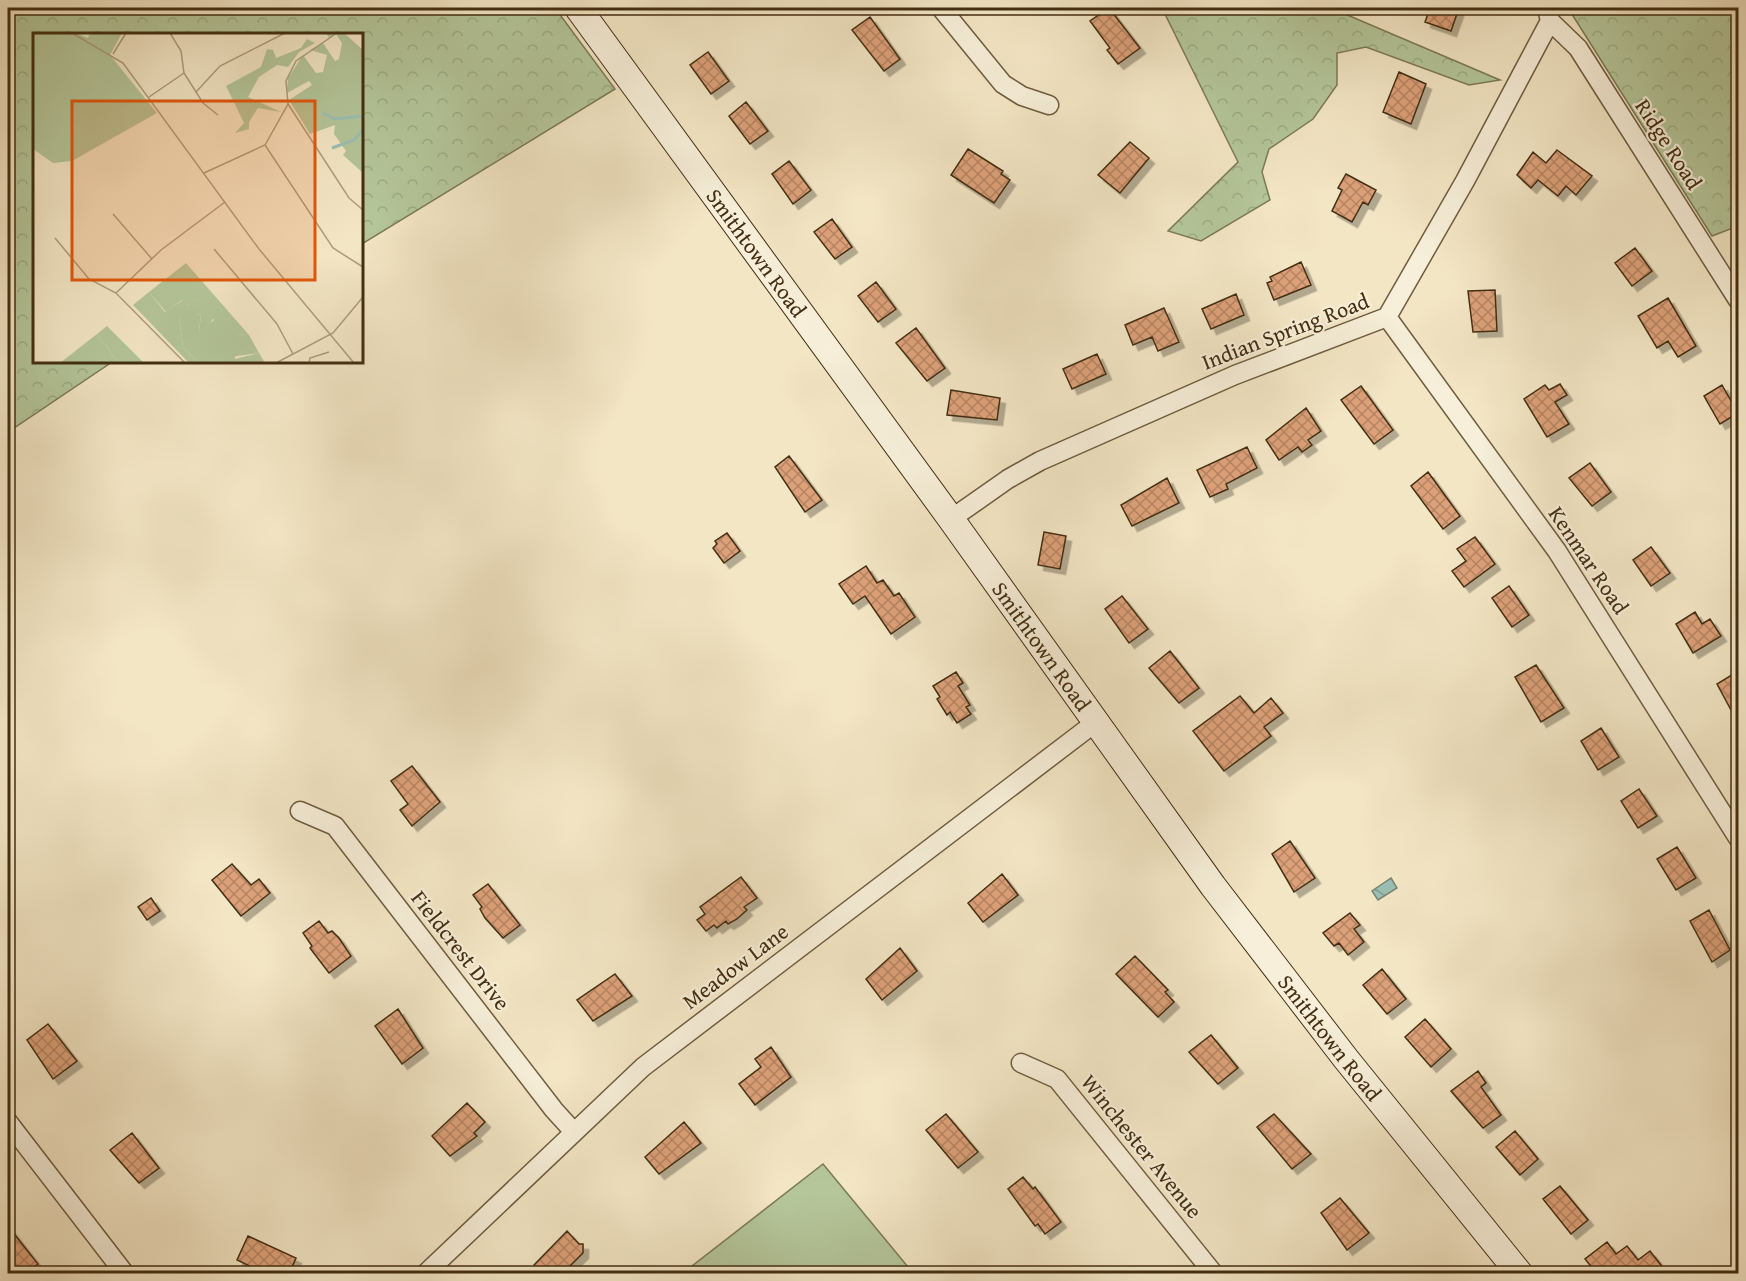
<svg xmlns="http://www.w3.org/2000/svg" width="1746" height="1281" font-family="'Gentium Book Plus',serif">
<style>
.green{fill:#b4c69a;stroke:#7c7a56;stroke-width:1.5}
.forest{fill:url(#forest-crowns);stroke:#7c7a56;stroke-width:1.5}
.water{fill:url(#water-waves);stroke:#788574;stroke-width:1.5}
.building{fill:url(#building-cross-hatch);stroke:#432e12;stroke-width:1.5;filter:url(#shadow)}
.lines{fill:none;stroke-linecap:round;stroke-linejoin:round}
.street-casing{stroke:#6f5c3f;stroke-width:21}
.secondary-casing{stroke:#432e12;stroke-width:28}
.street{stroke:#f7efd9;stroke-width:18}
.secondary{stroke:#f7efd9;stroke-width:26}
.labels{text-anchor:middle;stroke-width:4.5;stroke-linejoin:round;paint-order:stroke}
.street-label{font-size:22px;fill:#432e12;stroke:#f7efd9}
.inset-river{fill:none;stroke:#9bbfb5;stroke-width:3}
.inset-road{fill:none;stroke:#ad9c7d;stroke-width:1.5}
.view{fill:#e0570c;fill-opacity:0.15;stroke:#e0570c;stroke-width:3}
.inset-edge{fill:none;stroke:#432e12;stroke-width:3}
</style>
<defs>
<pattern id="forest-crowns" width="20" height="18" patternUnits="userSpaceOnUse" patternTransform="scale(1.5)"><rect width="20" height="18" fill="#b4c69a"/><path d="M2 6a3 3 0 1 1 6 0M12 15a3 3 0 1 1 6 0" fill="none" stroke="#9caa84"/></pattern>
<pattern id="water-waves" width="16" height="10" patternUnits="userSpaceOnUse" patternTransform="scale(1.5)"><rect width="16" height="10" fill="#9bbfb5"/><path d="M0 5q4-4 8 0t8 0" fill="none" stroke="#809c92"/></pattern>
<pattern id="building-cross-hatch" width="8" height="8" patternUnits="userSpaceOnUse" patternTransform="scale(1.5)"><rect width="8" height="8" fill="#dda179"/><path d="M0 0l8 8M0 8l8-8" fill="none" stroke="#b58462"/></pattern>
<filter id="shadow"><feDropShadow dx="5.5" dy="5.5" stdDeviation="0" flood-color="#0004"/></filter>
</defs>
<rect width="100%" height="100%" fill="#f3e6c5"/>
<filter id="stains"><feTurbulence type="fractalNoise" baseFrequency=".00333" numOctaves="4"/><feColorMatrix values="0 0 0 0 .2 0 0 0 0 .09 0 0 0 0 .02 0 0 0 .5 -.17"/></filter>
<radialGradient id="worn" r=".72"><stop offset=".6" stop-color="#630" stop-opacity="0"/><stop offset="1" stop-color="#630" stop-opacity=".3"/></radialGradient>
<path class="green" d="M823,1164L913,1273H683Z"/>
<path class="forest" d="M8,8H555L615,89L362,244V34H34V362H112L8,432Z
M1162,8H1331L1500,80L1469,85L1366,47L1337,53V85L1313,119L1269,149L1262,172L1270,200L1201,241L1168,231L1238,162Z
M1568,8H1738V226L1712,236Z"/>
<path class="water" d="M1391,878L1397,888L1378,900L1372,891Z"/>
<path class="building" d="M1109,8L1140,48L1118,64L1107,50L1110,48L1090,21Z
M1430,8H1459L1451,31L1425,22Z
M870,17L900,59L884,71L852,30Z
M708,52L729,81L711,94L690,65Z
M1399,72L1426,84L1411,124L1383,112Z
M746,102L768,131L750,144L729,116Z
M1130,142L1149,158L1120,193L1098,175Z
M968,149L1003,171L1001,174L1010,180L994,203L951,175Z
M1557,150L1592,176L1576,195L1566,186L1558,196L1538,180L1531,188L1517,175L1533,152L1546,163Z
M789,161L811,190L793,204L772,174Z
M1346,174L1376,190L1368,205L1363,202L1352,222L1332,211L1342,190L1338,188Z
M832,219L852,247L835,259L814,232Z
M1635,248L1652,271L1632,286L1615,263Z
M1301,262L1311,285L1274,300L1267,283L1272,281L1270,277Z
M876,282L896,309L878,322L858,296Z
M1495,290L1497,331L1473,332L1468,291Z
M1236,294L1244,315L1211,329L1202,309Z
M1668,298L1696,346L1678,357L1668,341L1657,348L1638,316Z
M1164,308L1179,342L1158,351L1152,337L1133,345L1125,325Z
M916,328L945,368L927,381L896,343Z
M1097,354L1106,374L1072,389L1063,369Z
M1560,384L1567,395L1555,402L1569,424L1547,437L1524,399L1545,385L1549,390Z
M1722,385L1738,413L1720,424L1704,396Z
M1361,386L1393,430L1374,444L1341,400Z
M951,390L1000,398L997,420L947,415Z
M1306,408L1321,431L1308,440L1312,445L1302,452L1298,447L1279,460L1266,440Z
M1247,447L1257,468L1226,484L1228,489L1210,497L1197,470Z
M789,456L822,500L805,512L775,467Z
M1590,463L1611,492L1592,506L1569,478Z
M1428,472L1460,516L1443,529L1411,486Z
M1167,478L1179,503L1132,526L1121,505Z
M1044,532L1066,536L1060,569L1038,565Z
M727,533L740,551L724,563L713,548L717,544L715,541Z
M1475,537L1495,564L1464,587L1452,571L1466,561L1457,549Z
M1651,547L1670,573L1651,586L1633,560Z
M866,566L877,583L883,580L894,596L899,593L915,617L891,634L865,596L853,604L839,584Z
M1509,586L1529,615L1512,627L1492,598Z
M1122,596L1148,629L1129,643L1105,609Z
M1695,612L1702,624L1710,619L1721,636L1693,653L1676,624Z
M1170,651L1199,688L1179,703L1149,668Z
M1536,665L1564,708L1541,722L1515,677Z
M1738,671V723L1717,684Z
M956,672L963,683L958,686L970,705L966,707L971,714L957,723L950,712L947,715L937,699L940,697L933,686Z
M1240,696L1254,713L1271,698L1283,713L1264,727L1271,736L1224,771L1193,731Z
M1601,728L1619,757L1598,770L1581,741Z
M412,766L440,802L412,826L400,810L408,804L391,781Z
M1639,789L1657,816L1638,828L1621,801Z
M1290,841L1315,878L1294,892L1272,854Z
M1677,847L1696,878L1676,890L1657,859Z
M232,864L251,885L259,879L270,893L241,916L212,880Z
M1002,874L1018,895L983,922L968,903Z
M741,877L757,898L744,907L747,910L737,919L728,924L726,921L717,928L714,925L706,931L697,920L705,914L700,907Z
M488,884L520,925L503,938L485,918L480,909L482,907L473,895Z
M151,898L160,911L147,920L138,907Z
M1709,910L1730,950L1712,962L1690,921Z
M1350,913L1360,925L1354,929L1364,942L1348,955L1339,943L1334,946L1323,933Z
M319,921L328,933L332,931L339,938L351,956L329,973L310,948L312,946L303,933Z
M900,948L917,971L882,1000L866,979Z
M1135,956L1168,990L1165,992L1174,1002L1158,1017L1116,974Z
M1382,969L1406,999L1387,1014L1363,985Z
M615,974L632,996L593,1021L577,1000Z
M398,1009L423,1048L402,1064L375,1026Z
M1425,1019L1451,1049L1431,1067L1405,1037Z
M48,1024L77,1061L53,1079L27,1040Z
M1211,1035L1238,1068L1218,1084L1189,1052Z
M771,1047L791,1077L755,1105L739,1084L761,1067L755,1059Z
M1478,1071L1486,1083L1481,1087L1501,1115L1483,1128L1451,1091Z
M467,1103L485,1122L474,1133L477,1136L450,1156L432,1136Z
M946,1114L978,1152L958,1168L926,1130Z
M1274,1114L1311,1154L1292,1169L1257,1127Z
M684,1122L701,1143L659,1174L645,1157Z
M1515,1131L1538,1159L1520,1175L1496,1147Z
M132,1133L159,1168L139,1183L110,1150Z
M1023,1177L1033,1189L1035,1187L1061,1222L1045,1234L1038,1224L1035,1226L1008,1189Z
M1560,1186L1588,1220L1571,1234L1543,1199Z
M1340,1198L1369,1233L1347,1250L1321,1213Z
M8,1226L38,1264L25,1274H11L8,1269Z
M567,1231L579,1244H583V1253L562,1274H542L534,1265Z
M248,1236L296,1258L289,1274H251L254,1268L237,1260Z
M1607,1242L1616,1254L1627,1246L1638,1260L1650,1251L1668,1274H1597L1585,1259Z"/>
<g class="lines">
<defs>
<path id="street" d="M941,8L1003,84L1022,96L1049,105
M1550,21L1578,48L1738,300
M1387,317L1557,551L1738,838
M951,519L1008,479L1040,461L1235,375L1387,317L1465,181L1550,21L1547,8
M300,811L335,826L554,1110L574,1132
M1021,1063L1057,1079L1214,1274
M8,1122L125,1274
M425,1274L643,1067L1096,722"/>
<g id="secondary">
<path id="s1" d="M578,8L951,519L1213,886L1346,1059L1520,1274"/>
</g>
</defs>
<use href="#street" class="street-casing"/>
<use href="#secondary" class="secondary-casing"/>
<use href="#street" class="street"/>
<use href="#secondary" class="secondary"/>
</g>
<g class="labels">
<g class="street-label">
<text transform="translate(1669 144) rotate(57)" y="8">Ridge Road</text>
<text dy="8" stroke="none"><textPath href="#s1" startOffset="303">Smithtown Road</textPath></text>
<text transform="translate(1285 331) rotate(-21)" y="8">Indian Spring Road</text>
<text transform="translate(1589 560) rotate(56)" y="8">Kenmar Road</text>
<text dy="8" stroke="none"><textPath href="#s1" startOffset="789">Smithtown Road</textPath></text>
<text transform="translate(461 950) rotate(52)" y="8">Fieldcrest Drive</text>
<text transform="translate(735 966) rotate(-37)" y="8">Meadow Lane</text>
<text dy="8" stroke="none"><textPath href="#s1" startOffset="1275">Smithtown Road</textPath></text>
<text transform="translate(1142 1146) rotate(51)" y="8">Winchester Avenue</text>
</g>
</g>
<g transform="translate(33 33)">
<rect width="330" height="330" fill="#f3e6c5"/>
<path d="M153,230L216,302L203,301L202,326L226,320L232,330H166L150,314L146,284L168,281L166,298L181,287L163,266L154,272L149,267L133,279L116,259ZM64,301L86,330H27Z" fill="#b4c69a"/>
<path d="M0,0H43L55,5L57,0H89L77,22L124,80L39,128L20,130L0,116ZM293,0H311L330,17V140L310,122L313,118L301,101L302,92L277,101L256,67L279,52L276,48L254,60L255,45L270,22L283,40L290,39L294,22L277,17L290,10L302,28L306,26L309,10L303,1L296,5ZM274,6L282,10L266,19L255,34L244,32L226,44L215,64L248,79L225,75L216,89V96L202,100L211,90L193,53L228,34L234,16L240,17L243,25L268,15ZM116,259L132,279L150,267L154,272L167,263L179,266L184,279L172,299H166L168,281L146,285L150,314L166,330H156L100,272ZM74,293L111,330H86L64,301ZM203,301L216,302L226,320L196,324L195,310Z" fill="#b4c69a"/>
<path class="inset-river" d="M290,80L302,86L330,83M299,115L321,107L330,97"/>
<path class="inset-road" d="M39,0L90,30L226,216L321,330M137,0L148,18L151,40L170,70L185,82M80,21L93,0M163,59L187,33L252,0M116,64L151,40M255,71L316,165L330,177M232,112L300,215L330,234M171,140L232,112L255,71L253,48L263,28L304,0M80,181L119,226M22,205L56,246L83,260L152,330M181,216L244,291L260,321M83,260L128,217L192,169M243,330L300,300L330,264M276,330L277,325L296,319"/>
<path class="view" d="M39,68H282V247H39Z"/>
<rect width="330" height="330" class="inset-edge"/>
</g>
<rect width="1746" height="1281" fill="none" stroke="#f3e6c5" stroke-width="30"/>
<rect x="9" y="9" width="1728" height="1263" fill="none" stroke="#432e12" stroke-width="3"/>
<rect x="15" y="15" width="1716" height="1251" fill="none" stroke="#432e12" stroke-width="1.5"/>
<rect width="100%" height="100%" filter="url(#stains)"/>
<rect width="100%" height="100%" fill="url(#worn)"/>
</svg>
